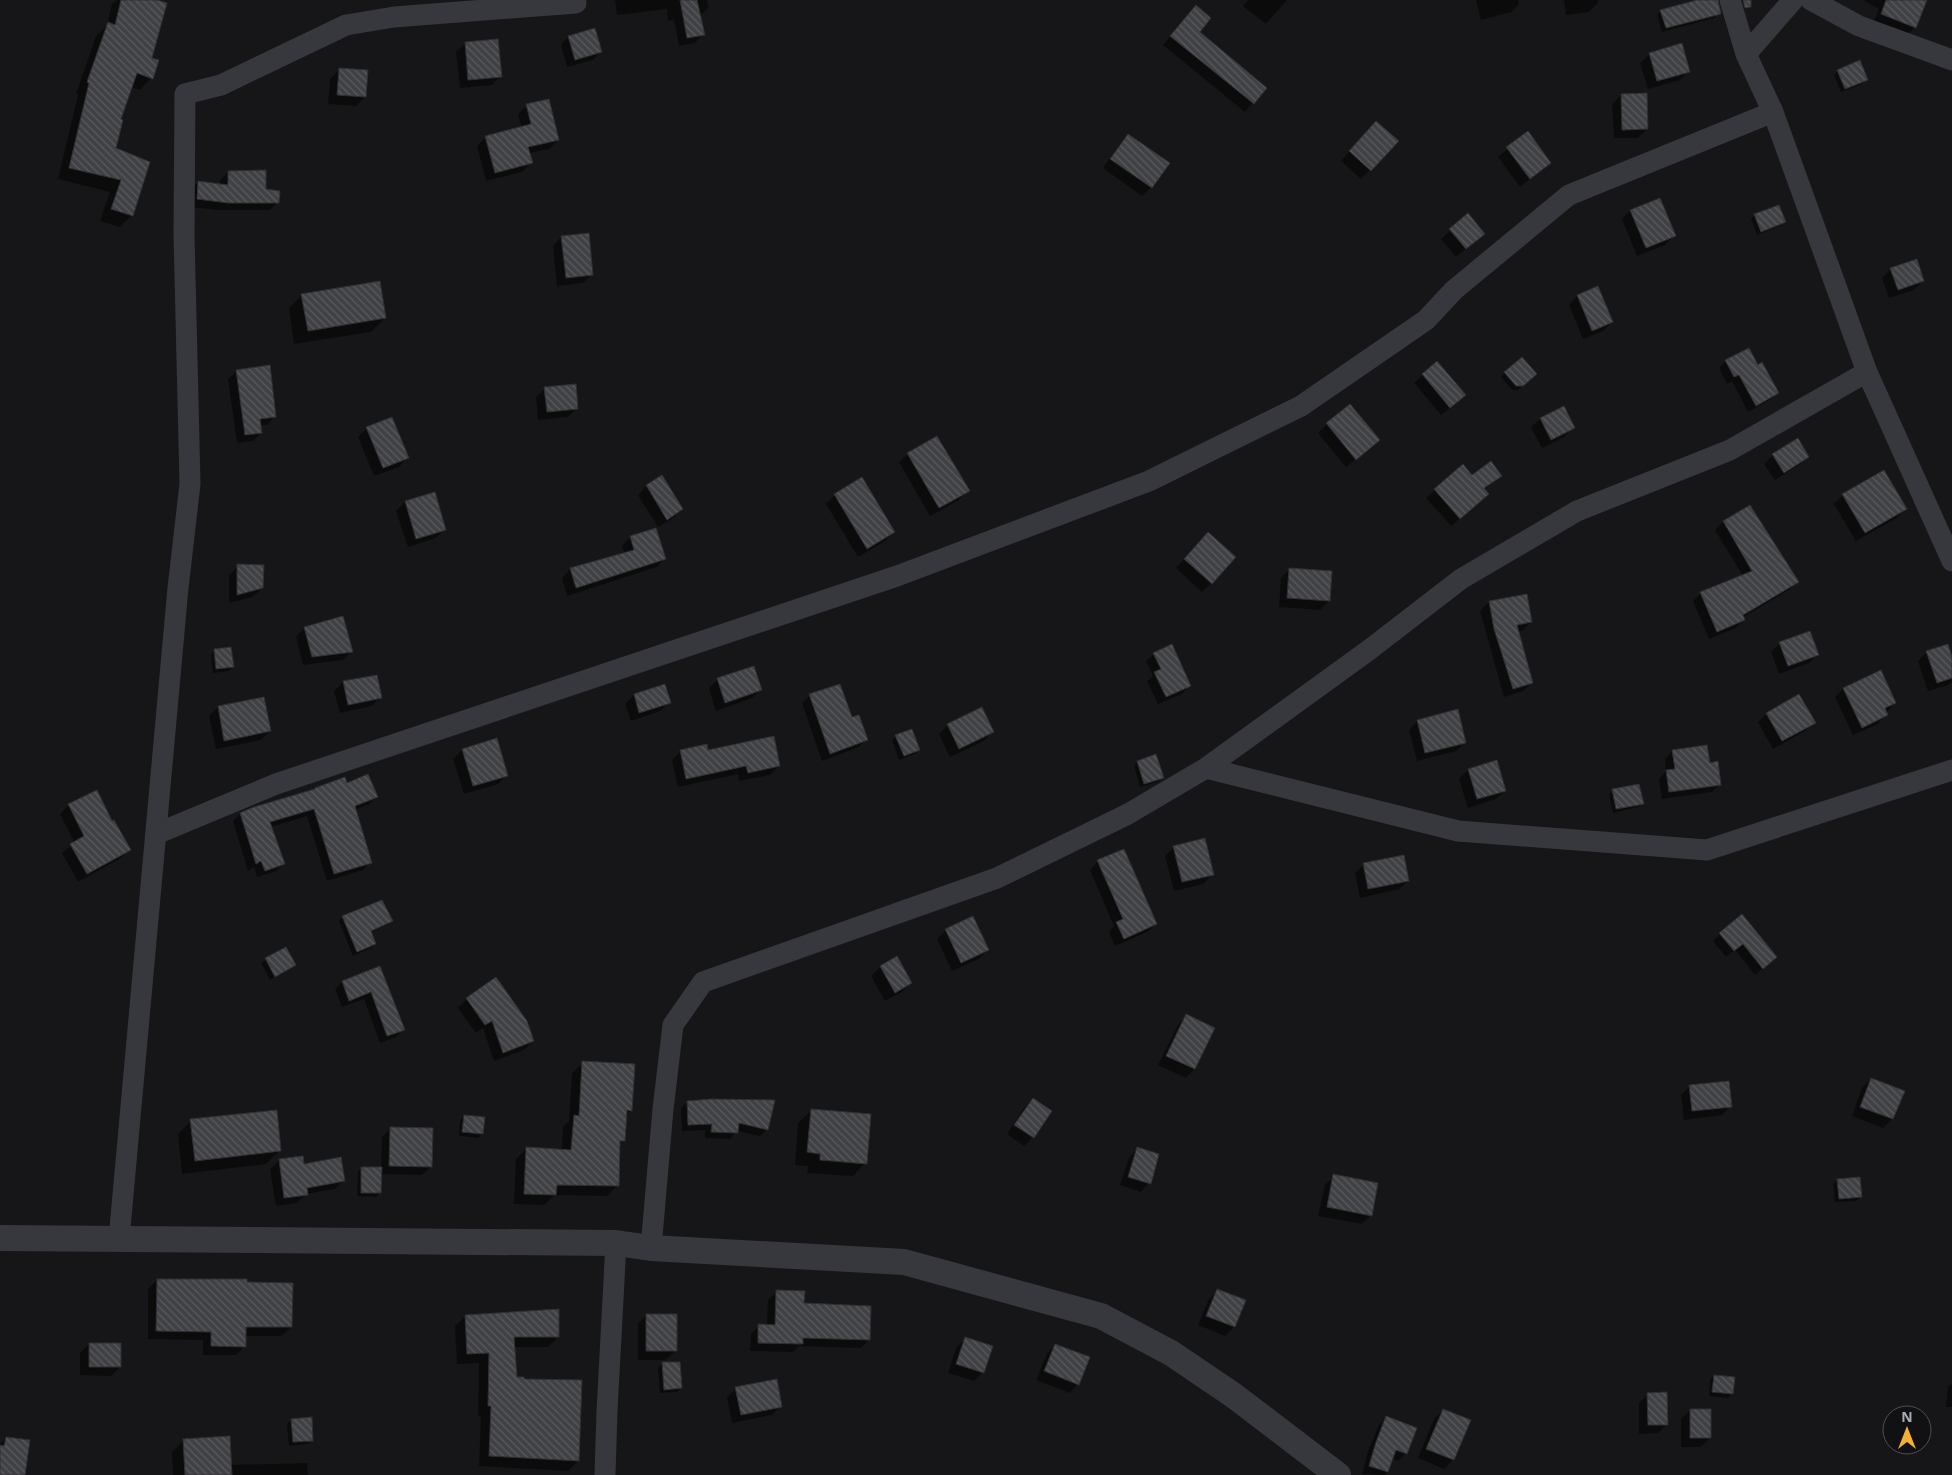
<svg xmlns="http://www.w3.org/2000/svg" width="1952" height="1475" font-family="'Open Sans',sans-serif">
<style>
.shadow{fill:#0007}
.building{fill:url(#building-back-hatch);stroke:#303034}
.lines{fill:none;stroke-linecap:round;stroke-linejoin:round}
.minor{stroke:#37383d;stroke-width:21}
.tertiary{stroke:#37383d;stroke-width:26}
</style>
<defs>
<pattern id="building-back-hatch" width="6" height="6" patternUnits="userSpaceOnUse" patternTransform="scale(1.25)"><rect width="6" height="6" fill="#404145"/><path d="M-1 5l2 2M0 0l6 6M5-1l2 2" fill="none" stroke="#595a5e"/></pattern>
</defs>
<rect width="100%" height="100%" fill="#161618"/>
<path class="shadow" d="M117,0H152L151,78L140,90L131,87L120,120L114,149L132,215L120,227L100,221L110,192L58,179L78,95L76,94L96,36L107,25L112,4Z
M615,0H707L708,8L699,17L703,34L695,43L679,46L674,20L668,21L667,9L617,15Z
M1248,0H1287L1266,24L1243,6Z
M1476,0H1518L1519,4L1511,12L1481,20Z
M1564,0H1598V3L1589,12L1566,15Z
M1702,0H1715L1718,14L1714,18L1662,32L1657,15L1661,11Z
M1863,0H1926L1915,27L1908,34L1874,21L1879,9Z
M1188,15L1198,32L1266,88L1245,112L1163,45Z
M568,37L600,52L593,60L567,67L561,45Z
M465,44L500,76L492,85L460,88L456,52Z
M1681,45L1689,71L1680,80L1648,89L1640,63L1649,55Z
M339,70L365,97L356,106L328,104L330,79Z
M1838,71L1866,80L1862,84L1841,92L1834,75Z
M1621,95L1647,129L1638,138H1614L1612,104Z
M527,105L558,140L549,149L529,153L531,163L522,172L486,181L477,146L486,137L522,128L518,114Z
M1368,131L1397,141L1361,179L1341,161Z
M1527,133L1550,163L1520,187L1498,157Z
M1128,135L1151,187L1142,196L1103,168L1120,144Z
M228,172L265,190L278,202L270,210H219L189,207L190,190L198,182L220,185V180Z
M1630,211L1674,236L1665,245L1637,256L1622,219Z
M1468,215L1483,234L1456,257L1441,239Z
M1755,215L1784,222L1780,226L1757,235L1751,219Z
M561,237L592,274L583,283L557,286L553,246Z
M1891,269L1923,281L1914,290L1889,298L1882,278Z
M1597,288L1612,322L1603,331L1583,339L1569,305L1577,296Z
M302,295L385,318L371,332L294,344L289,308Z
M1726,361L1777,393L1770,400L1748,412L1732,381L1727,384L1719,368Z
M1437,362L1455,404L1441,415L1414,383Z
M237,371L275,416L267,425H260L261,433L253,441L237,443L228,379Z
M1505,373L1531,378L1518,390H1512L1501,377Z
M545,388L577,408L568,417L538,420L536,397Z
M1540,419L1573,428L1564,437L1542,448L1531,427Z
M1327,424L1369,449L1346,467L1318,433Z
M367,428L407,458L399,467L374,476L358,437Z
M908,454L968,491L959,500L930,516L899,462Z
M1773,455L1808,457L1799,465L1775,480L1764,464Z
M1463,466L1472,476H1500L1483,490L1479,502L1451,526L1426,498Z
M661,476L682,509L673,518L658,527L638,495L646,486Z
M835,495L893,532L885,541L858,557L826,504Z
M1843,495L1905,509L1897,518L1856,541L1834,504Z
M405,502L445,529L436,538L408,547L396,511Z
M1723,522L1797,582L1789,590L1743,617L1744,620L1736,628L1709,639L1693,601L1701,593L1743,576L1715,530Z
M630,537L665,558L657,567L567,596L562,578L570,569L625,554L622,546Z
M1199,542L1211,583L1202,592L1176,568Z
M238,566L262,588L253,597L229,603V575Z
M1290,569L1329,601L1320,610L1279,607L1281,578Z
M1526,596L1531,622L1522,631H1518L1532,683L1523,691L1504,697L1480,611L1489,602Z
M304,628L352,651L343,660L303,665L296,637Z
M1780,643L1817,655L1809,663L1779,674L1771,652Z
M215,651L233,667L229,671L213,673L211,655Z
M1927,652L1952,661V681L1948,685L1928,691L1918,661Z
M1154,654L1189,686L1182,694L1158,704L1147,681L1153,676L1146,661Z
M376,676L380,697L372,706L340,713L334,691L343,682Z
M718,679L761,690L752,698L716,711L709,688Z
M1843,689L1895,702L1878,724L1853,735L1835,697Z
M634,695L669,703L660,711L631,721L625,704Z
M810,696L851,719L866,740L859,747L822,761L802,703Z
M263,698L270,731L261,740L216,749L209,716L218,707Z
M1767,714L1814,722L1805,731L1773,749L1758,722Z
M1417,721L1465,743L1456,751L1417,761L1409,730Z
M948,725L992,732L984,741L950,757L939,734Z
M896,736L919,750L915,754L899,760L892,740Z
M496,740L507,775L498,784L464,794L453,759L462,750Z
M681,751H707L779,766L770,775L739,781L738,774L678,787L672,760Z
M1672,751L1720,784L1712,792L1662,799L1659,779L1666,771L1665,759Z
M1138,762L1162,778L1158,782L1140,787L1134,766Z
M1468,770L1505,791L1496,799L1468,808L1459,779Z
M346,785L377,796L369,804L355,810L370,862L363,870L327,881L307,816L271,827L284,863L276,871L257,877L254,867L248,871L233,821L240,814L313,791L315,789Z
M1613,790L1642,803L1638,807L1613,813L1609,794Z
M69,805L112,823L129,850L121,858L78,882L62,853L75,843L60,814Z
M1174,847L1212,875L1203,884L1174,891L1165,856Z
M1098,861L1156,924L1147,932L1115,946L1109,932L1114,926L1090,870Z
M1364,864L1408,881L1399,889L1360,898L1355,873Z
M343,917L391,921L387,925L370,932L375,944L371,948L353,956L339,921Z
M946,930L987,950L979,959L952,971L937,939Z
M1720,934L1776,957L1755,975L1735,950L1726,957L1713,941Z
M285,949L294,965L270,980L261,963Z
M896,958L910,983L902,992L885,1001L871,976L880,967Z
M379,968L403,1030L396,1037L380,1043L364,999L342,1007L335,989L342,982Z
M467,999L533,1041L524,1050L494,1061L483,1028L476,1033L458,1008Z
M1186,1016L1194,1069L1186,1078L1158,1065L1178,1025Z
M583,1063L631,1110L625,1116L624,1140L619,1145L618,1185L607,1196L555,1195L544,1205L514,1204L516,1159L527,1148L562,1150L563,1127L569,1121L572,1073Z
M1871,1079L1892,1119L1883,1128L1852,1116L1862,1088Z
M1690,1086L1730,1106L1722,1115L1684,1120L1681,1095Z
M1033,1099V1137L1024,1146L1007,1134L1024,1108Z
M687,1102L767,1129L760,1136L737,1131L730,1139L705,1138V1130L682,1131L681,1108Z
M811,1111L865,1163L853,1176L807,1173L808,1166L795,1165L798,1123Z
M464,1116L482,1134L478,1138L459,1136L460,1121Z
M191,1121L280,1150L266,1164L182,1174L178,1134Z
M391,1128L431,1167L422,1175L381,1174L380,1193L376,1197L357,1196L358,1172L362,1168H381L382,1137Z
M1137,1149L1149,1183L1141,1192L1120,1185L1129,1158Z
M279,1161L344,1180L335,1189L306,1194L297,1203L276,1206L270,1169Z
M1334,1176L1371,1215L1362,1224L1318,1216L1325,1185Z
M1838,1180L1860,1197L1856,1201L1835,1202L1833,1184Z
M157,1280L246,1283L291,1327L282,1336H245V1346L236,1355H203V1340L148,1339V1289Z
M1218,1290L1234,1327L1225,1336L1198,1325L1209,1299Z
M777,1291L803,1305L869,1340L861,1348L799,1346L793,1352L750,1351L751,1334L759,1326H767L768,1300Z
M646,1315L675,1351L666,1360H638V1324Z
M465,1316L558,1337L548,1347H513L515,1378L578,1461L568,1471L479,1466L481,1416H478L479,1363L457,1364L455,1326Z
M965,1339L983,1372L974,1381L948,1373L956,1348Z
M89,1344L120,1367L111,1376L80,1375V1353Z
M1055,1345L1078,1384L1070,1393L1036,1380L1047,1354Z
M662,1364L681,1388L677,1392L660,1393L658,1368Z
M1714,1376L1732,1394L1728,1398L1709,1396L1710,1380Z
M1952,1384V1407H1946L1948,1387Z
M736,1389L781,1406L772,1415L732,1423L727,1397Z
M1648,1394L1667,1425L1658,1433L1639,1434V1403Z
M1443,1410L1469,1421L1453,1460L1444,1469L1418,1458L1434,1419Z
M1690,1410L1710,1438L1701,1447H1681V1419Z
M1386,1417L1406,1453L1398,1461L1392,1458L1387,1472L1384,1475L1362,1474L1368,1451L1379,1425Z
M291,1420L312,1440L308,1444L289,1446L287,1424Z
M6,1438L23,1475H0V1444Z
M184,1440L230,1465L307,1463L308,1475H173L172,1452Z"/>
<path class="building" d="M121,0H157L167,3L152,58L159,60L153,79L137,73L121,119L123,120L116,148L150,162L133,216L111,209L121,180L69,168L89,83L87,82L108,22L115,25Z
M680,0H697L705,35L687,38Z
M1697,0H1718L1721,14L1666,28L1660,10Z
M1743,0H1751V7L1745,8Z
M1886,0H1927L1916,28L1881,14Z
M1196,5L1211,18L1200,32L1267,88L1254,104L1170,36Z
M595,28L602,52L575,60L568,36Z
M498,39L502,77L468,80L465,42Z
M1682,43L1690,72L1657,81L1649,53Z
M1860,60L1868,80L1845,89L1837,70Z
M339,68L368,70L366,97L337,95Z
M1647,93L1648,129L1622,130L1621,94Z
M549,99L559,140L528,147L533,163L495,173L485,136L531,124L526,104Z
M1376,121L1399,141L1371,171L1349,151Z
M1528,131L1551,163L1530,179L1506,147Z
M1128,134L1170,163L1152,188L1110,159Z
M266,170V189L280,191L279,203H228L197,199L198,181L228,185V171Z
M1660,198L1676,236L1646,248L1630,210Z
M1779,205L1786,222L1761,232L1754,214Z
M1468,213L1485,234L1466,249L1449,229Z
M589,233L593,275L566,278L561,236Z
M1917,259L1924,281L1898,290L1890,268Z
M380,281L386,318L308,331L301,294Z
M1598,286L1613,322L1592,331L1577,295Z
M1749,348L1758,365L1762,362L1779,393L1756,406L1739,375L1734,377L1725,360Z
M1522,357L1537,374L1523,386H1516L1504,372Z
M1437,361L1466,395L1450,408L1422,374Z
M270,365L276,417L260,419L262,433L245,435L236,370Z
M576,384L578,409L547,412L544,387Z
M1350,404L1380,440L1356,460L1326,423Z
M1564,406L1575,428L1551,440L1540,418Z
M392,417L409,458L383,468L366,427Z
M937,436L970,491L939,508L907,453Z
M1798,438L1809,457L1784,473L1772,454Z
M1491,461L1502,476L1484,488L1489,494L1460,519L1434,489L1463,464L1472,475Z
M1884,470L1907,509L1865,533L1842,494Z
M662,475L683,509L667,520L646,485Z
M862,477L895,532L867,549L834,494Z
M435,492L446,530L416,539L405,501Z
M1750,505L1799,582L1743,615L1745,620L1717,632L1700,592L1752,571L1723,521Z
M656,528L666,559L576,588L570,568L634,550L630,536Z
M1208,532L1236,557L1212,584L1184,559Z
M237,564L264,565L263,588L237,595Z
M1289,568L1332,571L1330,601L1287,598Z
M1527,594L1532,622L1517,625L1533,683L1513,689L1494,629L1489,601Z
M343,616L353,652L312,657L304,627Z
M1810,631L1819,655L1788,666L1779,642Z
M1172,644L1191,686L1166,697L1154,672L1161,669L1153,653Z
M1948,644L1952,657V678L1937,683L1926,651Z
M231,647L234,667L216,669L214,649Z
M754,666L762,690L725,703L717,678Z
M1881,670L1896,703L1885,708L1888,715L1862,728L1843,688Z
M377,675L382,698L348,705L343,681Z
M665,684L671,703L639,713L634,694Z
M840,684L852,717L859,715L868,740L830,754L809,694Z
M1799,694L1816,723L1782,741L1766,713Z
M264,697L271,731L224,741L218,706Z
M982,707L994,732L959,749L947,724Z
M1458,709L1466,743L1425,753L1417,720Z
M912,729L920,750L904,756L895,735Z
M774,736L780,766L748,773L746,766L686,779L680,750L707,744L708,750Z
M497,738L508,776L473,786L462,749Z
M1707,745L1710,763L1718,761L1721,785L1669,792L1666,770L1675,769L1672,750Z
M1156,754L1164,778L1144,784L1137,761Z
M1497,760L1506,791L1477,799L1468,769Z
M368,774L378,797L355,806L372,863L334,874L314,809L270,822L285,864L265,871L261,861L256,864L240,813L254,807L315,789V788L345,777L347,783Z
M1639,784L1644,804L1616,809L1612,789Z
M97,790L112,821L114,820L131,850L87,874L70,844L84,836L68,804Z
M1205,838L1214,875L1182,882L1173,846Z
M1124,849L1157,924L1124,939L1116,922L1123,919L1097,860Z
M1404,855L1409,881L1368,889L1363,863Z
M382,900L393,921L371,931L376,944L357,952L342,916Z
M1742,914L1777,957L1763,969L1743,944L1734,951L1719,933Z
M973,916L989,950L961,963L945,929Z
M286,947L296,965L275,977L265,958Z
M897,956L912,983L895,993L880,966Z
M380,966L405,1030L387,1036L371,992L349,1001L342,981Z
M496,977L527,1021L534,1041L503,1053L492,1021L485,1025L466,998Z
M1186,1014L1215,1028L1195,1069L1166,1056Z
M582,1061L635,1064L632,1111L627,1110L625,1141H620L619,1186L557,1185L556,1195L524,1194L526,1147L571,1150L574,1115L579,1116Z
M1871,1078L1905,1091L1893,1119L1860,1107Z
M1729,1081L1732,1107L1692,1111L1689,1085Z
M1033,1098L1052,1111L1034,1138L1014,1125Z
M712,1099L775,1100L768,1130L739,1123L738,1133L711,1132L712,1124L688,1125L687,1101Z
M811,1109L871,1114L867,1164L820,1160V1154L807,1152Z
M277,1110L281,1151L195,1161L190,1119Z
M464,1115L485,1117L483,1134L462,1132Z
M390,1127L433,1128L432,1167L389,1166Z
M1137,1147L1159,1154L1151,1184L1128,1177Z
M303,1156L304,1164L341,1157L345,1181L307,1188L308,1195L284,1198L279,1159Z
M361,1167H382L381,1193H361Z
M1333,1174L1378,1183L1372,1216L1327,1207Z
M1860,1177L1862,1197L1839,1199L1837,1179Z
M157,1279H247V1282L293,1283L292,1327H246V1347L211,1346V1332L156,1331Z
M1217,1289L1246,1300L1235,1327L1206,1316Z
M776,1290L805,1291L804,1303L871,1306L870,1340L803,1338V1344L758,1343V1324L775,1325Z
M559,1309V1337H514L517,1377H524V1379L582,1380L579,1461L489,1456L491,1406H488L489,1353L467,1354L465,1315Z
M646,1314H677V1351H646Z
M965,1337L993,1346L984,1373L956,1364Z
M89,1343H121V1367H89Z
M1055,1344L1090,1357L1079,1385L1044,1371Z
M662,1362H680L682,1388L664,1390Z
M1714,1375L1735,1377L1733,1394L1712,1392Z
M777,1379L782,1407L741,1415L735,1387Z
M1667,1392L1668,1425H1648L1647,1393Z
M1443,1409L1471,1420L1454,1460L1426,1449Z
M1690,1409H1711V1438H1690Z
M1386,1416L1417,1428L1407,1454L1396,1450L1388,1472L1369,1466L1376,1442Z
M312,1417L313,1441L293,1442L291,1419Z
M230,1436L232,1475H185L183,1439Z
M6,1437L30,1440L25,1475H0V1445L4,1446Z"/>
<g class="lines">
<path class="minor" d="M1730,0L1746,54L1773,112L1867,372L1952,561
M1811,0L1859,26L1952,60
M1746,54L1793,0
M1206,768L1458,831L1707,850L1952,770
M156,834L276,784L897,576L1149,481L1301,406L1426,320L1454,290L1569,195L1773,112
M119,1239L178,588L190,484L184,234L185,94L221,85L346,25L394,17L576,3
M651,1248L663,1109L673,1025L703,982L997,878L1128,814L1206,768L1369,650L1461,579L1577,511L1730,450L1867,372
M605,1475L607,1411L616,1243"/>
<path class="tertiary" d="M0,1238L616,1243L651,1248L904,1262L1101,1316L1171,1353L1233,1395L1338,1475"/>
</g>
<g transform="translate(1907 1430)"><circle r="24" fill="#111113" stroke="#4d4f55"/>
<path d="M0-4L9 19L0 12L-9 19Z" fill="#f2b134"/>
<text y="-8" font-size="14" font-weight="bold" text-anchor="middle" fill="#a8adb8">N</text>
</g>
</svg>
